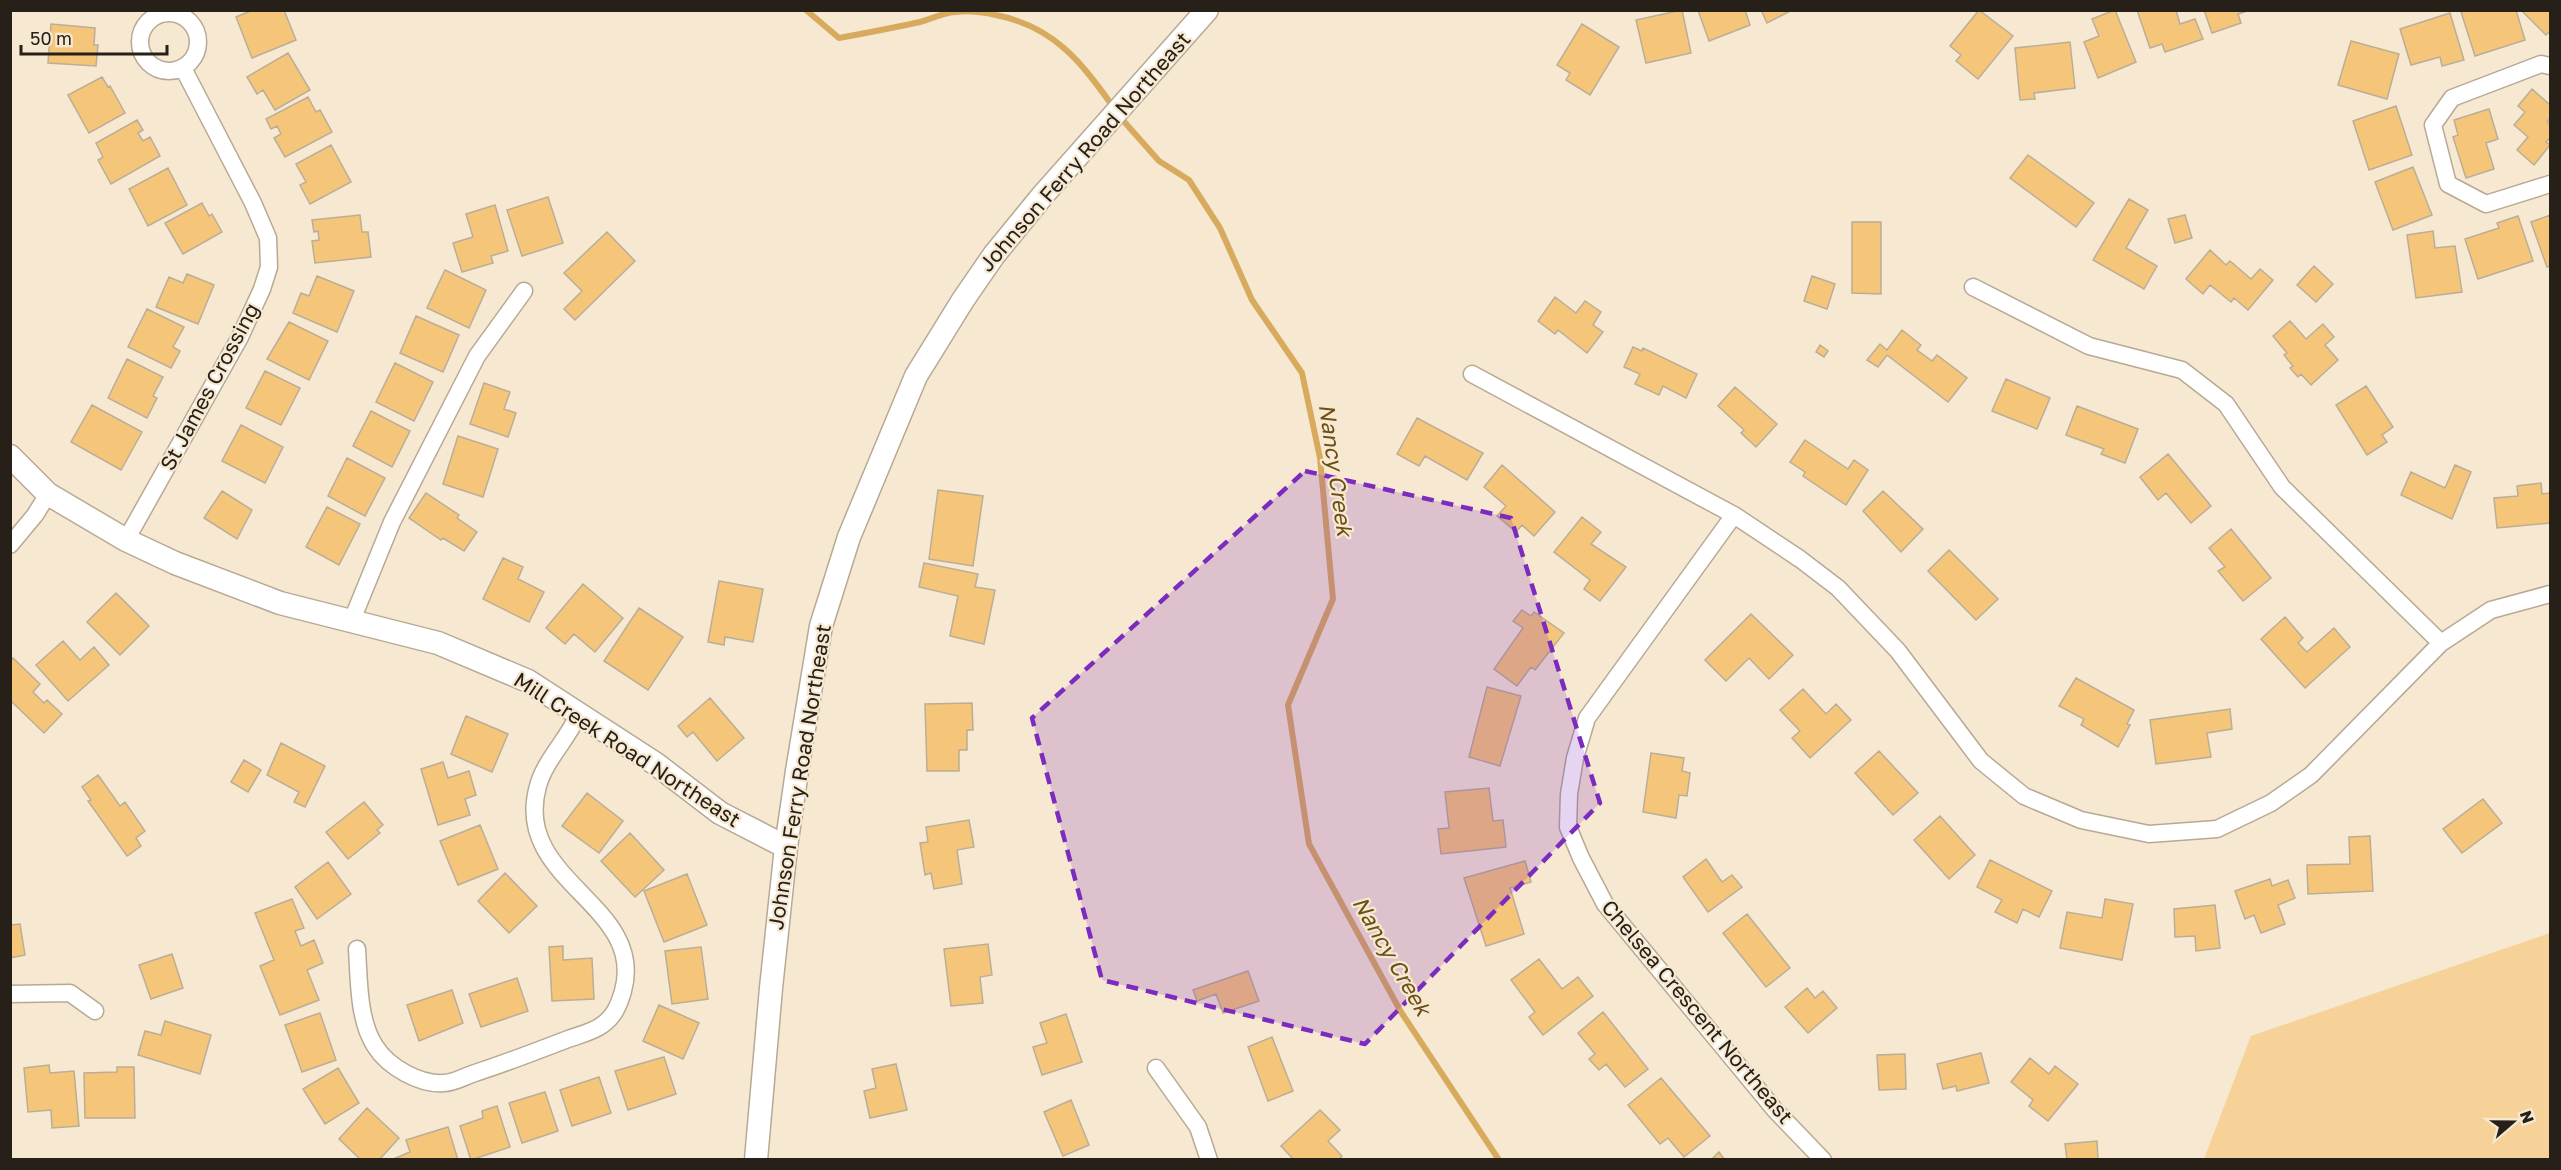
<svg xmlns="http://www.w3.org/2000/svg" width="2561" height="1170" font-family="'Golos Text',sans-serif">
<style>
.green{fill:#f6d298}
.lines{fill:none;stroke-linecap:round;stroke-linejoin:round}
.stream{stroke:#d7aa5e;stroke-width:6}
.building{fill:#f5c67a;stroke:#bbad97;stroke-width:1.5}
.street-casing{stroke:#b7a994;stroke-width:19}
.secondary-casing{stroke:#b7a994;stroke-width:25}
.street{stroke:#fff;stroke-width:16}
.secondary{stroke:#fff;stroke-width:22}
.marked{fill:#7b2cbf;fill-opacity:0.2;stroke:#7b2cbf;stroke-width:4.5;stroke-dasharray:12 8;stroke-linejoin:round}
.labels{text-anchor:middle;stroke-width:4.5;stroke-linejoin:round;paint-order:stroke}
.street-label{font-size:21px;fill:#262018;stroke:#f6e8d1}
.water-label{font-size:22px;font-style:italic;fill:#6d4e14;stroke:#f6e8d1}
</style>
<rect width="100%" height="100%" fill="#f6e8d1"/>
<path class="green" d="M2550,933V1159H2204L2251,1036Z"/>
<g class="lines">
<path class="stream" d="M806,10L839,38C866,33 893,28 920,22C931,19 943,13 955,12C968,10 983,12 996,15C1055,27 1081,62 1114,108
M1120,117L1159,161L1189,180L1220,228L1252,300L1302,373L1320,458L1333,599L1288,705L1309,844L1401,1012L1499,1160"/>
</g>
<path class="building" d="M253,10H284L296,40L252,58L236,17Z
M1682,10L1691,53L1646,63L1636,20Z
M1698,10H1745L1750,25L1709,41Z
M1761,10H1792L1767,23Z
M1979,10L2013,36L1978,79L1956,61L1961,55L1950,46Z
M2115,10L2136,62L2098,78L2084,42L2099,36L2092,19Z
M2137,10H2176L2180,24L2195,19L2203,39L2165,52L2162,44L2150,48Z
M2204,10H2250L2238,14L2241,23L2212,33Z
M2465,10H2516L2525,40L2475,56L2461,12Z
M2524,10H2550V31L2546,35L2523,12Z
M2450,13L2464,60L2442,66L2440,57L2411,65L2400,29Z
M51,24L95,28L94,45H98L96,66L48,63Z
M1582,24L1619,47L1590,95L1566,80L1570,73L1557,65Z
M2351,41L2399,54L2387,99L2338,85Z
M2070,42L2075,88L2034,93L2035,99L2020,100L2015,48Z
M288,53L310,90L275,110L263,90L257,94L247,77Z
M102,77L108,87L110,86L125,113L89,133L68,95Z
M2532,89L2550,105V118L2547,122L2550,125V138L2546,142L2550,145L2534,165L2517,150L2528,137L2514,125L2525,112L2518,106Z
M308,97L316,112L320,110L332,132L285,157L274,138L281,134L277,126L271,129L266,119Z
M2396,106L2412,155L2369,170L2353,121Z
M2489,109L2498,139L2486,143L2494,169L2466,178L2453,137L2458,135L2454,120Z
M137,120L143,130L138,133L143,141L150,137L160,156L111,184L98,160L103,157L96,143Z
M331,145L351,182L310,204L300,185L306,182L296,164Z
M2028,155L2094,203L2076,227L2010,178Z
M2413,167L2432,215L2393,230L2375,182Z
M168,168L187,205L148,226L129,189Z
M548,197L563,243L522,256L507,210Z
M2129,199L2148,210L2126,248L2157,266L2144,289L2093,260Z
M202,203L209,216L212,214L222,232L183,254L165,223Z
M495,205L508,251L491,256L493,263L462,272L453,243L473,237L466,214Z
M360,215L362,232H368L371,257L315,263L312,241L319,240L318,231L314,232L312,220Z
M2185,215L2192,238L2175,243L2168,219Z
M2550,215V266L2547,267L2531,222Z
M2518,216L2533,261L2478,279L2465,239L2499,228L2497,223Z
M1852,222H1881V294L1852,293Z
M2433,231L2435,248L2455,246L2462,292L2416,298L2407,235Z
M607,232L635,261L575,320L564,309L582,291L564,273Z
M2210,250L2226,265L2230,261L2251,279L2260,269L2273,280L2248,310L2234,298L2231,302L2210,285L2203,294L2186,279Z
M2314,266L2333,284L2316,302L2297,285Z
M445,270L486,290L469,328L427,308Z
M187,274L214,285L198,324L156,307L169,277L183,283Z
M317,276L354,291L337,332L293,313L301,293L309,296Z
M1812,276L1835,284L1827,309L1804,301Z
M1555,297L1576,313L1585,301L1601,312L1593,325L1603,332L1587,353L1558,330L1555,334L1538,321Z
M147,309L184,327L173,347L180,351L171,368L128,347Z
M416,316L459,335L443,372L400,353Z
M2290,321L2306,339L2323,324L2334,337L2325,345L2338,360L2311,385L2301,374L2298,377L2290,368L2293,366L2284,355L2287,353L2273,336Z
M289,322L328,341L309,380L267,359Z
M1902,330L1921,345L1917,350L1932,361L1937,355L1967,378L1948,402L1887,355L1878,367L1867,360L1880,344L1887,350Z
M1820,345L1828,351L1824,357L1816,352Z
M1633,347L1642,351L1643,348L1697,374L1686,398L1663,386L1659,395L1635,384L1640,374L1624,367Z
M127,359L163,377L153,396L157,398L147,418L108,398Z
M395,363L433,382L414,421L376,402Z
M265,371L300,388L281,425L246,408Z
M2006,379L2050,398L2037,429L1992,411Z
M484,383L510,392L504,409L516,413L508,437L470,424Z
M2366,386L2393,427L2382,435L2387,442L2367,455L2336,405Z
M1735,387L1777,424L1756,447L1741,433L1744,430L1718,406Z
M92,405L142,432L121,470L71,442Z
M2077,406L2138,429L2125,463L2101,454L2104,449L2066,435Z
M371,411L410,431L392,467L353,446Z
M1417,418L1483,453L1467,480L1425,456L1419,466L1397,454Z
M241,425L283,447L265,483L222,461Z
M458,436L498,449L483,497L443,484Z
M1805,440L1848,469L1854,460L1868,470L1846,505L1803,476L1805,472L1790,462Z
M2168,454L2211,506L2191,523L2166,493L2158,500L2140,477Z
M347,458L385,478L365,516L328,496Z
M1502,465L1555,512L1534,536L1522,525L1516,532L1497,516L1506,506L1484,487Z
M2455,465L2471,472L2452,519L2401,495L2411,472L2445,488Z
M2541,483L2542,494L2550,493V523L2497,528L2494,498L2518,496L2517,486Z
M938,490L983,496L973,566L929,559Z
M222,491L252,510L237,539L204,518Z
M1883,491L1923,529L1901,552L1863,511Z
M426,493L459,515L457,518L477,532L464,551L443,538L441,540L409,518Z
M327,507L360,524L339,565L306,547Z
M1582,517L1601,532L1591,544L1626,567L1600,601L1584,589L1590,580L1554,552Z
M2231,529L2271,578L2243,601L2218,571L2225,567L2209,548Z
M1949,550L1998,599L1976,620L1928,571Z
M503,558L523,567L518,579L544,592L529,622L483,599Z
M924,563L978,574L975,587L995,590L984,644L950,636L958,596L919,587Z
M719,581L763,589L753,642L725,637L724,645L708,642Z
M583,584L623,618L595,652L574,634L565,644L546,628Z
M116,593L149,626L120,655L87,622Z
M639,608L683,637L648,690L604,661Z
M1522,610L1531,616L1534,612L1564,633L1535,670L1531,667L1517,686L1494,669L1523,628L1513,621Z
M1751,614L1793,655L1769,679L1749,658L1726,681L1705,660Z
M2285,617L2303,638L2298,643L2307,652L2334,628L2350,647L2305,688L2261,639Z
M63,641L80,660L94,647L109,665L68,701L36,665Z
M13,658L40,684L33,692L44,703L47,700L62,714L44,733L10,700V661Z
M2076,678L2134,710L2127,724L2130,725L2118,747L2081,725L2084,719L2059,706Z
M1487,687L1521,696L1500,766L1469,757Z
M1803,689L1826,714L1836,704L1851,720L1810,758L1792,738L1800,731L1780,710Z
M710,698L744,738L717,761L693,732L687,737L678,726Z
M972,703L973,730H967V750H959V771H927L925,704Z
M2230,709L2232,729L2207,733L2211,757L2156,764L2150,720Z
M466,716L508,734L492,772L451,754Z
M281,743L325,766L305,807L294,802L299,792L267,775Z
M1879,751L1918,793L1893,815L1855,773Z
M1651,753L1684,758L1682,771L1690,773L1687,796L1679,795L1676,818L1643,812Z
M244,760L261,770L248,792L231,782Z
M443,762L448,778L469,771L476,795L465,799L470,815L438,825L421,769Z
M98,775L120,806L125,802L145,831L136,838L141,846L127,856L88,801L91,800L82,787Z
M1489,788L1493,821L1503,820L1506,847L1441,854L1438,829L1449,828L1445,792Z
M587,793L623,821L599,853L562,826Z
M2483,799L2502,823L2462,853L2443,829Z
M364,802L383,825L377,830L380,833L348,859L326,832Z
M1940,816L1975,855L1949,879L1914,840Z
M969,820L974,847L957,850L962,884L934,889L931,873L925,875L920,843L928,842L926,827Z
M480,825L498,869L458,885L440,841Z
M630,833L664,870L635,897L601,861Z
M2370,836L2373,891L2308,894L2307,865L2350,864L2349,837Z
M1706,859L1722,882L1732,875L1742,887L1708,912L1683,877Z
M1990,860L2052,891L2039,917L2023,909L2017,923L1995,912L2002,900L1977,887Z
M1525,861L1531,882L1510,888L1524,934L1486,946L1464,878Z
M328,862L351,894L317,919L295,887Z
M505,873L537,906L509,933L478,901Z
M687,874L707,925L664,942L644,891Z
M2270,879L2272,886L2288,880L2295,898L2278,905L2285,924L2261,933L2254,915L2245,919L2235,891Z
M292,899L304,928L295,931L301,946L314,940L323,963L307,970L319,1000L280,1015L260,966L274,960L255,913Z
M2105,899L2133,904L2122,960L2060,948L2067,912L2102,918Z
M2215,905L2220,948L2196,951L2195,936L2175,937L2174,909Z
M1747,914L1790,968L1766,987L1723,933Z
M20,924L25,955L10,958V925Z
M988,944L992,975L980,977L983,1003L951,1006L944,949Z
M563,946V960L592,958L594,999L552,1001L549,947Z
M701,947L708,999L672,1004L665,951Z
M172,954L183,988L151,999L139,965Z
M1539,959L1562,989L1578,977L1593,996L1543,1035L1529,1017L1535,1012L1511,980Z
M1248,971L1259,1001L1223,1013L1216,994L1197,1001L1193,990Z
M517,978L528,1011L481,1027L469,994Z
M1807,988L1815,998L1823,991L1837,1008L1808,1033L1785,1007Z
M452,990L463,1023L419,1041L407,1005Z
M659,1005L699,1023L683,1059L643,1041Z
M1603,1012L1648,1069L1625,1087L1606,1064L1599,1070L1589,1059L1595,1054L1578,1033Z
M320,1013L336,1060L302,1072L285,1025Z
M1066,1014L1082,1062L1042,1075L1033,1047L1047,1043L1040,1023Z
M165,1021L211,1035L200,1074L138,1055L145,1031L161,1035Z
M1272,1037L1293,1091L1268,1101L1248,1047Z
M1981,1053L1989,1083L1957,1091L1956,1086L1943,1089L1937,1064Z
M1905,1054L1906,1089L1879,1090L1877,1055Z
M664,1057L676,1094L628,1110L615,1071Z
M2030,1058L2049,1074L2055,1066L2078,1084L2048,1121L2029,1106L2033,1100L2011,1082Z
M896,1064L907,1110L870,1118L864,1091L876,1088L872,1069Z
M49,1065L50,1073L74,1071L79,1126L52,1128L51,1110L28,1112L24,1068Z
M117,1067H134L135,1118H85L84,1073L117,1072Z
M338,1068L359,1103L325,1124L303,1089Z
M599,1077L611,1113L572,1126L560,1090Z
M1661,1078L1710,1136L1684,1157L1668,1138L1660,1144L1628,1105Z
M545,1092L558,1131L522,1143L509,1103Z
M1071,1100L1089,1145L1063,1156L1044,1112Z
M497,1106L510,1147L471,1160L460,1126L483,1118L482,1111Z
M367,1108L399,1138L379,1160H361L339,1139Z
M1320,1110L1340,1130L1328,1141L1342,1156L1339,1160H1294L1281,1146Z
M448,1127L458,1160H391L410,1152L406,1140Z
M2097,1141L2098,1160H2067L2065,1144Z
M1719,1152L1725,1160H1711Z"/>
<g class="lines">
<defs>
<path id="street" d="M140 42a29 29 0 1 1 58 0a29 29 0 1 1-58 0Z
M2550,66L2541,64L2452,98L2433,125L2448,184L2486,204L2550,184
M1973,287L2089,346L2182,370L2226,404L2282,487L2441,643
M1472,374L1734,515L1800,559L1838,588L1898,651L1981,761L2024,796L2081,820L2149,834L2217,829L2271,803L2311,775L2441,643L2491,610L2550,594
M1734,515L1587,718L1575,758L1569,794L1568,827L1581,858L1605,904L1775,1110L1823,1160
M126,540L240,337L262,289L269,267L268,238L253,203L183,68
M10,545L35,515L48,494
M352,620L392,522L477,356L524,291
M357,949C359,979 358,1020 375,1046C388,1067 420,1085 444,1083C454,1083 465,1076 475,1073C506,1063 537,1051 568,1039C579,1035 593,1032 602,1025C614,1017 619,1005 623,991C647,904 511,881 538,786C545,760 568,739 578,715
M10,994L70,993L95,1011
M1156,1068L1198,1127L1209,1160"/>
<path id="secondary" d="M10,456L48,494L126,540L175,563L280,603L438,643L528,681L656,764L720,813L786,847
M756,1160L771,988L786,847L797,771L821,626L849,537L916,376L963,300L994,255L1043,195L1207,10"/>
</defs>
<use href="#street" class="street-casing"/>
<use href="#secondary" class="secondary-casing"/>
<use href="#street" class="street"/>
<use href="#secondary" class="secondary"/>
</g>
<path class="marked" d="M1305,471L1511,518L1600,803L1365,1044L1102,980L1032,718Z"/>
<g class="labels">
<g class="street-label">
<text transform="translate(1085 152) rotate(-49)" y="7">Johnson Ferry Road Northeast</text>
<text transform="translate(210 387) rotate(-62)" y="7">St James Crossing</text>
<text transform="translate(627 750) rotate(33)" y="7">Mill Creek Road Northeast</text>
<text transform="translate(800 777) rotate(-81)" y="7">Johnson Ferry Road Northeast</text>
<text transform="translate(1697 1012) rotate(50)" y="7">Chelsea Crescent Northeast</text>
</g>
<g class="water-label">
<text transform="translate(1336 470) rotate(82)" y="8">Nancy Creek</text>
<text transform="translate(1392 956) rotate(60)" y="8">Nancy Creek</text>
</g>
</g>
<rect width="2561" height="1170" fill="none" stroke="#262018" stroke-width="24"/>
<g transform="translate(2513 1122) rotate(70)" stroke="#f6e8d1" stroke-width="4.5" paint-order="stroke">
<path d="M0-4.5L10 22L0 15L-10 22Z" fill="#262018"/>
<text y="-9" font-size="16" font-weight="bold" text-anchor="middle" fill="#262018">N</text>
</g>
<path d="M21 45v9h146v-9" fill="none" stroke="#262018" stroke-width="3"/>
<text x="30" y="45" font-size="18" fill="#262018" stroke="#f6e8d1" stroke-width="4.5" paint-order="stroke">50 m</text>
</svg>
